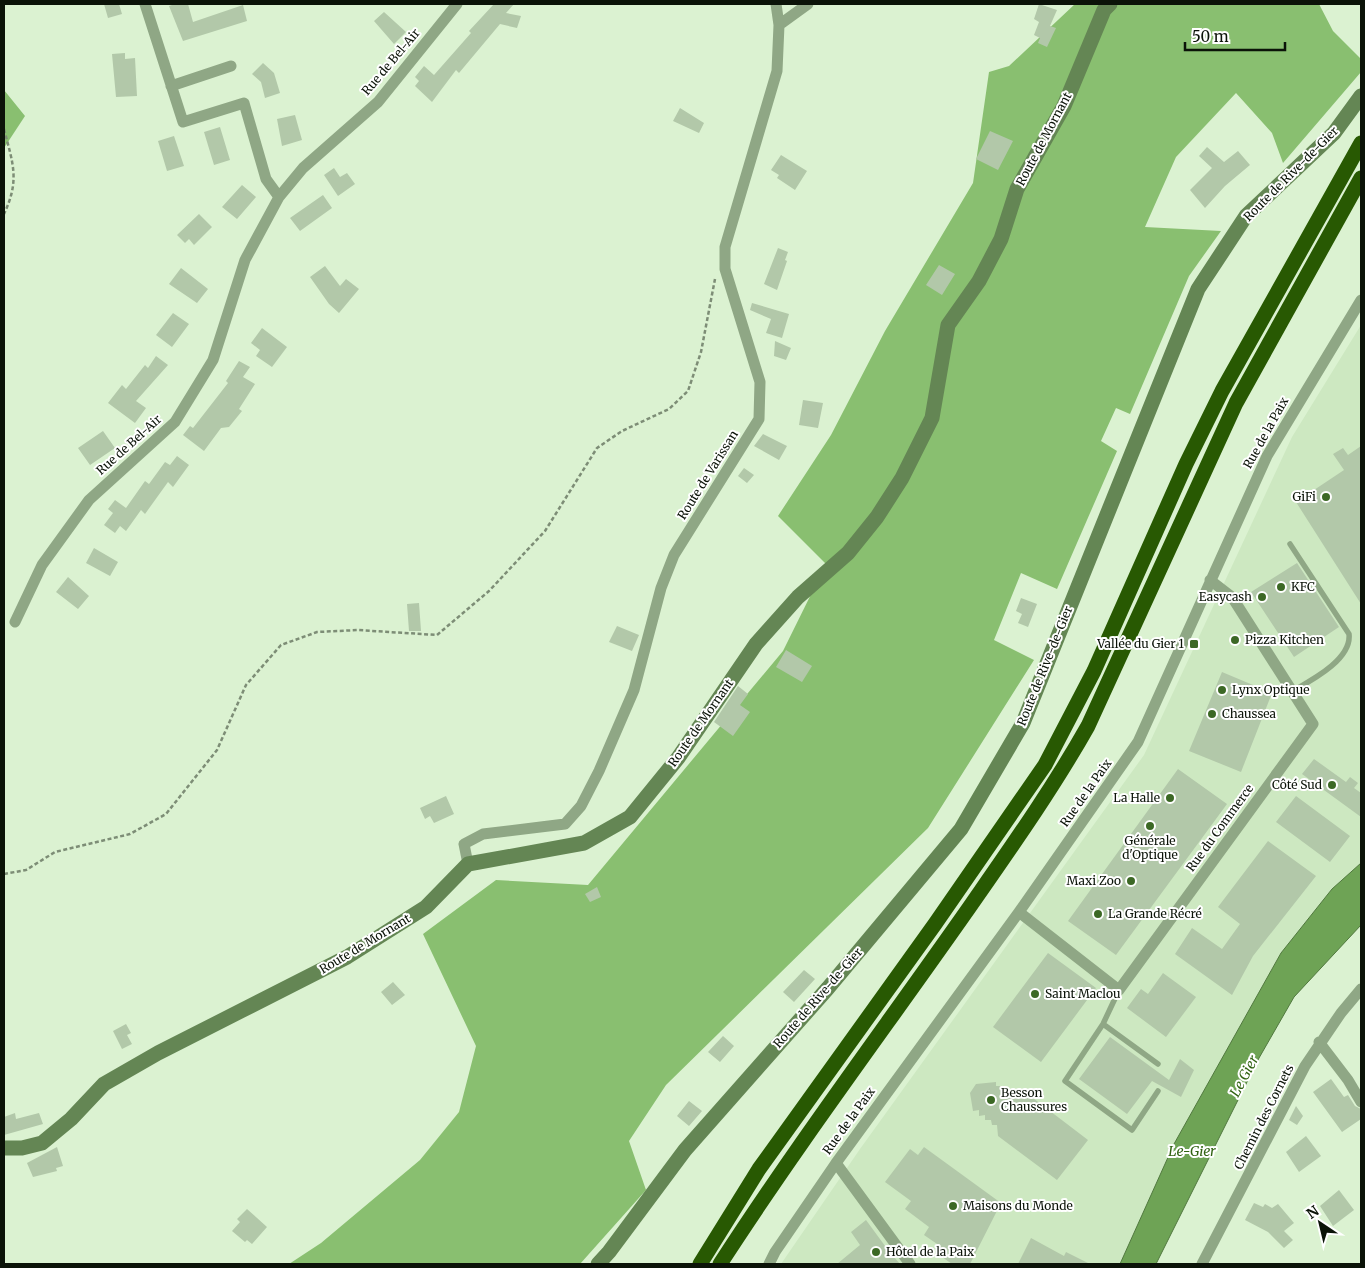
<svg xmlns="http://www.w3.org/2000/svg" width="1365" height="1268" font-family="Merriweather,serif">
<style>
.built{fill:#cde8c1}
.forest{fill:#89bf70}
.water{fill:#6ea355;stroke:#50783e}
.building{fill:#b2c8a9}
.lines{fill:none;stroke-linecap:round;stroke-linejoin:round}
.path{stroke:#7d8d76;stroke-width:2.5;stroke-dasharray:4 2.5;stroke-linecap:butt}
.lane{stroke:#8fa785;stroke-width:5.5}
.street{stroke:#8fa785;stroke-width:11}
.secondary{stroke:#648654;stroke-width:15}
.highway{stroke:#285902;stroke-width:15}
.poi-dot{fill:#3c6825;stroke:#fff;stroke-width:2}
.labels{text-anchor:middle;stroke-width:4;stroke-linejoin:round;paint-order:stroke}
.street-label{font-size:12px;fill:#0b1308;stroke:#fff}
.poi-label{font-size:12px;fill:#0b1308;stroke:#fff;text-anchor:start}
.water-label{font-size:14px;font-style:italic;fill:#316312;stroke:#fff}
</style>
<rect width="100%" height="100%" fill="#dbf2d1"/>
<path class="built" d="M1361,325V863L1332,889L1281,953L1174,1144L1120,1264H781L860,1149L1144,755L1292,437Z"/>
<path class="forest" d="M1075,4H1319L1333,31L1361,59V72L1283,163L1272,133L1236,93L1176,157L1145,227L1221,231L1189,276L1130,414L1116,408L1101,441L1117,451L1057,589L1021,573L994,640L1034,660L928,828L666,1085L629,1141L646,1190L580,1264H289L321,1243L420,1160L459,1112L476,1046L423,934L496,880L588,885L783,651L826,564L778,516L831,435L885,331L973,183L989,72L1009,66Z
M4,90L25,116L4,148Z"/>
<path class="water" d="M1361,863V925L1294,997L1259,1058L1156,1264H1120L1174,1144L1281,953L1332,889Z"/>
<path class="building" d="M104,4H119L122,14L108,18Z
M175,4H188L193,22L243,5L247,21L183,41L169,6Z
M494,4H514L506,13L521,16L517,28L500,24L459,73L456,70L432,102L415,86L419,81L415,77L424,66L434,75L471,33L469,31Z
M1039,4L1057,10L1050,26L1056,28L1047,47L1038,43L1040,38L1034,35L1039,22L1034,19Z
M384,12L406,32L394,44L374,21Z
M125,53V59L135,58L137,96L116,97L112,54Z
M263,63L274,73L280,93L265,98L261,82L252,74Z
M680,108L704,123L699,133L673,121Z
M295,115L302,140L282,146L277,119Z
M220,127L230,160L214,165L204,132Z
M990,131L1013,141L998,170L976,159Z
M174,136L184,166L167,171L158,141Z
M1207,147L1224,162L1238,151L1250,165L1225,186L1205,208L1190,190L1212,168L1199,156Z
M781,155L807,171L795,190L777,178L779,175L771,170Z
M334,168L340,177L347,173L355,184L338,196L324,175Z
M242,185L256,197L237,219L222,207Z
M323,195L332,208L300,231L290,218Z
M199,214L212,227L194,245L189,239L185,243L177,235Z
M778,248L788,252L785,260L787,261L777,290L764,284Z
M939,265L955,274L942,295L926,285Z
M325,266L340,286L346,279L359,289L339,313L329,304L310,277Z
M181,268L208,289L197,303L169,284Z
M752,303L789,314L782,338L766,333L771,319L750,310Z
M173,313L189,324L172,347L156,335Z
M262,328L287,347L272,367L256,356L260,350L251,343Z
M775,341L791,348L786,360L774,356Z
M156,356L168,365L136,401L146,408L135,423L108,403L122,385L126,389L145,365L148,368Z
M239,361L250,367L243,377L255,384L239,409L242,411L229,427L221,428L204,451L183,435L190,426L193,428L228,383L226,381Z
M803,400L823,403L818,428L799,425Z
M103,431L115,448L90,465L78,448Z
M763,434L787,446L779,460L754,446Z
M1361,446V604L1296,502L1344,470L1333,454L1343,448L1348,455Z
M177,456L189,465L173,487L168,482L145,514L141,510L126,531L120,526L115,533L104,525L113,513L108,509L115,500L126,508L145,481L149,484L165,462L170,465Z
M744,468L754,475L747,483L738,476Z
M94,548L118,562L110,576L86,563Z
M1297,563L1339,627L1294,657L1251,592Z
M68,577L89,596L78,609L56,592Z
M1021,598L1037,604L1028,627L1018,623L1022,614L1016,611Z
M419,603L421,631H409L407,604Z
M617,626L639,635L632,651L609,642Z
M786,650L812,666L802,682L776,667Z
M1222,672L1272,693L1241,772L1189,751Z
M738,686L748,694L740,705L750,712L733,736L714,722Z
M1314,759L1346,782L1350,777L1358,783L1354,788L1361,793V817L1302,774Z
M1178,769L1227,804L1116,955L1068,921Z
M446,796L454,814L434,823L430,816L425,819L420,808Z
M1296,796L1350,836L1330,862L1276,822Z
M1268,841L1316,876L1253,956L1232,995L1175,954L1192,928L1222,949L1240,924L1218,907Z
M597,887L601,897L590,902L585,894Z
M1048,953L1096,988L1041,1062L993,1027Z
M804,970L815,979L794,1002L783,992Z
M1163,973L1196,997L1166,1037L1127,1008L1141,989L1148,994Z
M393,982L405,995L392,1005L381,992Z
M126,1024L131,1033L127,1035L132,1044L122,1049L113,1031Z
M723,1036L734,1046L720,1062L708,1052Z
M1110,1037L1169,1080L1180,1059L1194,1070L1181,1097L1152,1081L1127,1114L1079,1079Z
M1331,1079L1344,1097L1348,1095L1355,1106L1361,1109V1119L1342,1132L1313,1092Z
M996,1082V1086H1002L1003,1091L1009,1090V1095H1029L1088,1140L1057,1180L998,1136L997,1125H992L991,1120H985V1115L979,1116V1110L973,1111L970,1093L976,1084Z
M689,1101L702,1111L689,1126L677,1116Z
M1296,1106L1303,1116L1297,1125L1289,1120Z
M15,1113L16,1119L39,1113L43,1124L4,1135V1117Z
M1306,1136L1321,1156L1299,1172L1286,1152Z
M57,1147L63,1166L56,1168L57,1171L33,1177L27,1163Z
M924,1147L1001,1203L970,1264H952L935,1252L940,1246L924,1235L929,1227L905,1209L911,1201L885,1182L910,1149L918,1155Z
M1339,1190L1354,1210L1333,1226L1320,1206Z
M1254,1203L1263,1207L1265,1204L1272,1208L1278,1204L1294,1223L1284,1231L1293,1240L1284,1248L1268,1232L1245,1220Z
M247,1209L267,1227L252,1244L247,1240L245,1242L232,1231L240,1222L237,1219Z
M866,1220L888,1250L900,1264H837L860,1245L851,1232Z
M1031,1238L1064,1256L1066,1252L1090,1264H1018Z"/>
<g class="lines">
<path class="path" d="M4,129C13,164 20,180 4,214
M4,874L26,870L55,852L130,834L166,814L217,750L246,685L281,645L317,632L358,630L437,635L489,591L545,531L597,448L622,431L669,409L688,391L701,352L715,279"/>
<path class="lane" d="M1290,544L1349,634C1352,660 1310,681 1291,692
M1119,990L1103,1024L1065,1081L1132,1130L1158,1091
M1103,1024L1158,1064"/>
<path class="street" d="M145,4L183,122L244,103L266,179L279,197
M779,25L808,4
M171,86L231,66
M15,622L42,565L89,500L175,422L213,360L245,260L279,197L303,168L378,102L457,4
M468,864L464,844L483,834L565,824L581,806L599,771L634,690L661,588L674,555L759,419L760,382L725,269V247L777,71L779,25L776,4
M1019,912L1119,990L1313,724L1232,597L1210,580
M1319,1042L1348,1080L1361,1102
M836,1163L910,1264
M769,1264L775,1252L836,1163L1019,912L1138,742L1267,456L1361,300
M1202,1264L1305,1066L1341,1013L1361,989"/>
<path class="secondary" d="M4,1148H22L42,1143L71,1119L104,1084L158,1053L347,957L426,907L468,864L584,843L630,817L678,758L756,644L798,597L848,553L877,517L902,478L932,418L948,325L979,281L1001,239L1017,189L1064,106L1104,10L1110,4
M598,1264L609,1252L685,1150L828,988L961,829L1023,723L1198,289L1246,216L1334,133L1361,96"/>
<path class="highway" d="M700,1264L759,1169L935,924L1045,765L1094,671L1186,464L1222,391L1361,143
M720,1264C799,1142 887,1025 971,905C1012,846 1053,788 1088,726L1236,403L1361,178"/>
</g>
<g class="poi-dot">
<circle cx="1326" cy="497" r="5"/>
<circle cx="1281" cy="587" r="5"/>
<circle cx="1262" cy="597" r="5"/>
<circle cx="1235" cy="640" r="5"/>
<rect x="1189" y="639" width="10" height="10" rx="2.5"/>
<circle cx="1222" cy="690" r="5"/>
<circle cx="1212" cy="714" r="5"/>
<circle cx="1332" cy="785" r="5"/>
<circle cx="1170" cy="798" r="5"/>
<circle cx="1150" cy="826" r="5"/>
<circle cx="1131" cy="881" r="5"/>
<circle cx="1098" cy="914" r="5"/>
<circle cx="1035" cy="994" r="5"/>
<circle cx="991" cy="1100" r="5"/>
<circle cx="953" cy="1206" r="5"/>
<circle cx="876" cy="1252" r="5"/>
</g>
<g class="labels">
<g class="street-label">
<text transform="translate(391 62) rotate(-50)" y="4">Rue de Bel-Air</text>
<text transform="translate(1044 139) rotate(-62)" y="4">Route de Mornant</text>
<text transform="translate(1291 174) rotate(-45)" y="4">Route de Rive-de-Gier</text>
<text transform="translate(1266 433) rotate(-61)" y="4">Rue de la Paix</text>
<text transform="translate(129 445) rotate(-42)" y="4">Rue de Bel-Air</text>
<text transform="translate(708 475) rotate(-58)" y="4">Route de Varissan</text>
<text transform="translate(1045 666) rotate(-68)" y="4">Route de Rive-de-Gier</text>
<text transform="translate(701 723) rotate(-55)" y="4">Route de Mornant</text>
<text transform="translate(1086 793) rotate(-55)" y="4">Rue de la Paix</text>
<text transform="translate(1220 828) rotate(-54)" y="4">Rue du Commerce</text>
<text transform="translate(365 944) rotate(-31)" y="4">Route de Mornant</text>
<text transform="translate(818 998) rotate(-49)" y="4">Route de Rive-de-Gier</text>
<text transform="translate(1264 1117) rotate(-63)" y="4">Chemin des Cornets</text>
<text transform="translate(849 1121) rotate(-54)" y="4">Rue de la Paix</text>
</g>
<g class="poi-label">
<text x="1316" y="501" text-anchor="end">GiFi</text>
<text x="1291" y="591">KFC</text>
<text x="1252" y="601" text-anchor="end">Easycash</text>
<text x="1245" y="644">Pizza Kitchen</text>
<text x="1184" y="648" text-anchor="end">Vallée du Gier 1</text>
<text x="1232" y="694">Lynx Optique</text>
<text x="1222" y="718">Chaussea</text>
<text x="1322" y="789" text-anchor="end">Côté Sud</text>
<text x="1160" y="802" text-anchor="end">La Halle</text>
<text x="1150" y="845" text-anchor="middle">Générale<tspan x="1150" dy="14">d'Optique</tspan></text>
<text x="1121" y="885" text-anchor="end">Maxi Zoo</text>
<text x="1108" y="918">La Grande Récré</text>
<text x="1045" y="998">Saint Maclou</text>
<text x="1001" y="1097">Besson<tspan x="1001" dy="14">Chaussures</tspan></text>
<text x="963" y="1210">Maisons du Monde</text>
<text x="886" y="1256">Hôtel de la Paix</text>
</g>
<g class="water-label">
<text transform="translate(1244 1076) rotate(-62)" y="5">Le Gier</text>
<text x="1192" y="1156">Le-Gier</text>
</g>
</g>
<rect width="1365" height="1268" fill="none" stroke="#0b1308" stroke-width="10"/>
<g transform="translate(1320 1223) rotate(325)" stroke="#ffffff" stroke-width="4" paint-order="stroke">
<path d="M0-4L9 19L0 12L-9 19Z" fill="#0b1308"/>
<text y="-8" font-size="14" font-weight="bold" text-anchor="middle" fill="#0b1308">N</text>
</g>
<path d="M1185 42v8h100v-8" fill="none" stroke="#0b1308" stroke-width="2.5"/>
<text x="1192" y="42" font-size="15" fill="#0b1308" stroke="#ffffff" stroke-width="4" paint-order="stroke">50 m</text>
</svg>
